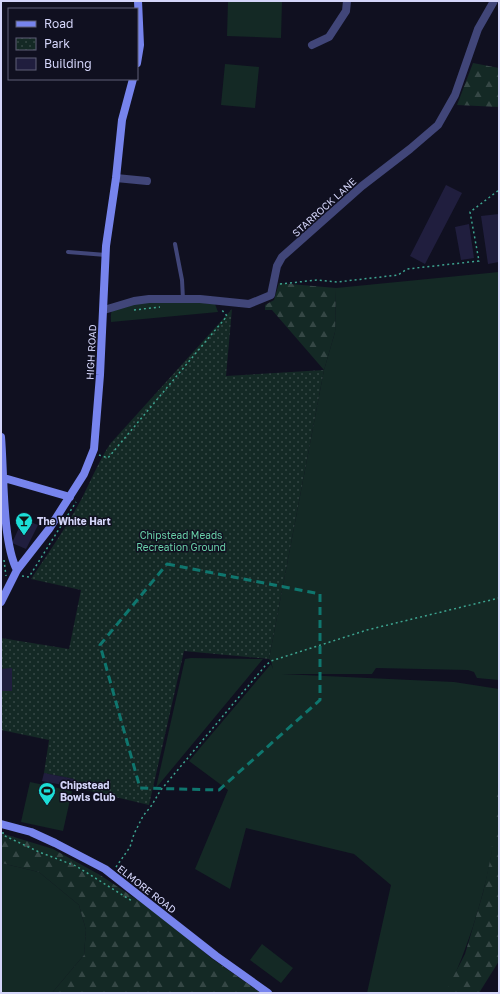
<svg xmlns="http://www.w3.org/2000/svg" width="500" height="994" font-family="'Golos Text',sans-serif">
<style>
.green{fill:#142925}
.forest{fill:url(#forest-firs)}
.park{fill:url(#park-dots)}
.building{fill:#201e3e}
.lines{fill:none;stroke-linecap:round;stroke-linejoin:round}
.path{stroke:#3da490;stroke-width:1.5;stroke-dasharray:2 3;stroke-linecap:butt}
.lane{stroke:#414679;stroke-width:4}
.street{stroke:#414679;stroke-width:8}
.secondary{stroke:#7784ed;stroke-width:8}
.marked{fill:none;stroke:#0f766e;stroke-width:3;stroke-dasharray:8 5;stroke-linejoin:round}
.labels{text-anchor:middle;stroke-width:3;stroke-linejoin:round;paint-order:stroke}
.street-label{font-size:10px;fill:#d4d5f9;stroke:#101020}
.poi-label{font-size:10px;font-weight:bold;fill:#d4d5f9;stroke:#101020;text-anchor:start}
.park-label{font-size:10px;fill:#69d0a8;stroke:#101020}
</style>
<defs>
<pattern id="forest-firs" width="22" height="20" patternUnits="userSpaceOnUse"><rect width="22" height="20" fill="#142925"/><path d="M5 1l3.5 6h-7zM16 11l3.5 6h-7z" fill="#354745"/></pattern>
<pattern id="park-dots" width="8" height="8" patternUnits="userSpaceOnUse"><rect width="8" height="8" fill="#142925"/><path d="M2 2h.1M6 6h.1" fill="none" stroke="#354745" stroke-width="1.8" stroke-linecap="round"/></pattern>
</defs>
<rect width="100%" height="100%" fill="#101020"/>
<path class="green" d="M228,1H282L281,38L227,36Z
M225,64L259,67L255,108L221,105Z
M499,272V680L477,678L474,672L468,670L376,668L372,674H282L454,682L499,689C499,744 500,802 491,857C482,904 467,949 447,993H367L391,885L354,854L246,828L230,889L195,869L228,790L189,761L271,664L273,669L271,661L269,659L324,370L335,332L336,288Z
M183,301L215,304L218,312L111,322C111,318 110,312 113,310C125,300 167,302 183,301Z
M191,658L263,659L156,788L185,659Z
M30,782L72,791L63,831L21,822Z
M1,863L39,872L79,905L86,930L84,955L52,993H1Z
M262,944L293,968L281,983L250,960Z"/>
<path class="forest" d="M473,63L499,68V107L457,105Z
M279,283L336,288L335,332L324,370L272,310H265V305L274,300Z
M499,769V961L479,993H445L465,954L483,893L491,856Z
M1,833L53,849L100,875L160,915L211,958L261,993H52L84,955L86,930L79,905L39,872L1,863Z"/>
<path class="park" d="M232,309L226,376L324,370L269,659L184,651L149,805L73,787L74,779L44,773L49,740L1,730V638L69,649L81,590L31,579C49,552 68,525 83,496C92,478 99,461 110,444Z"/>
<path class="building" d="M446,185L462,193L425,264L410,256Z
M499,214V262L488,264L481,216Z
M469,224L474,258L461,260L455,227Z
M23,519L38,525L26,549L12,543Z
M12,668V691H1V669Z
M44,773L74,779L73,787L42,781Z"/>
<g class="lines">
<path class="path" d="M280,284L317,280L337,282L398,275L407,269L479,261L470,212L499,190
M134,310L160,307
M99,455L108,458L227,316L221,309
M4,560L6,576
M22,576L29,577L76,502
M3,832V835L39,852L76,866L132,901
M116,867L130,847L134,834L143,816L152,805L160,791L265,666L271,661L367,630L499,598"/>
<path class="lane" d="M175,244L182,280L183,299
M68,252L106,255"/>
<path class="street" d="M312,45L329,37L346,11L347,1
M116,178L147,181
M104,310L134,301L149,299H200L249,304L271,295L277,266L282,257L362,186L410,149L438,125L455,95L478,29L494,1"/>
<path class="secondary" d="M137,63L140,45L138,1
M1,437C4,471 2,542 17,570
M4,478L70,497
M1,602L17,570L49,529L84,474L94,449L100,375L106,246L116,178L122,120L133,79
M1,824L31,832L55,843L105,869L216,956L268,993"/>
</g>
<path class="marked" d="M167,564L320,594V700L219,790L140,788L100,645Z"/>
<defs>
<symbol id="bar-pin" viewBox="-11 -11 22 30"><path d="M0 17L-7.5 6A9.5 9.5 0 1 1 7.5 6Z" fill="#1cddd6" stroke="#101020"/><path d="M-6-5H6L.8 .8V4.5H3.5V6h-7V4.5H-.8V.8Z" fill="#111"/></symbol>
<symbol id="stadium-pin" viewBox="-11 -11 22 30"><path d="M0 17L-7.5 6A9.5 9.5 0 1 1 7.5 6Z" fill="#1cddd6" stroke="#101020"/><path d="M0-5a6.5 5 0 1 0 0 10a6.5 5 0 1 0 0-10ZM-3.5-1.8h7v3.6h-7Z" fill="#111"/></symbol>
</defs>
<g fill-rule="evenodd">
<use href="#bar-pin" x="14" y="511" width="20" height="27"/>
<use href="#stadium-pin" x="37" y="781" width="20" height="27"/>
</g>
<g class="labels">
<g class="street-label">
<text transform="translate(324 207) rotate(-42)" y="4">STARROCK LANE</text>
<text transform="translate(91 352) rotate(-87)" y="4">HIGH ROAD</text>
<text transform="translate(147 889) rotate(38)" y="4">ELMORE ROAD</text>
</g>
<g class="poi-label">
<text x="37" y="525">The White Hart</text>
<text x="60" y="789">Chipstead<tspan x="60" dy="12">Bowls Club</tspan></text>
</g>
<g class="park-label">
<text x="181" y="539">Chipstead Meads<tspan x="181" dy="12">Recreation Ground</tspan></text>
</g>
</g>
<rect width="500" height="994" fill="none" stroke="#d4d5f9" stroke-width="4"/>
<rect x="8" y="8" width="130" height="72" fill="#101020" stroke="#5e5f77"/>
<rect x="16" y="21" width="20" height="6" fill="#7784ed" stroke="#5e5f77"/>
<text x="44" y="28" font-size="12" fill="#d4d5f9">Road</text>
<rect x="16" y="38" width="20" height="12" fill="url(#park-dots)" stroke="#5e5f77"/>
<text x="44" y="48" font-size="12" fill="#d4d5f9">Park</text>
<rect x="16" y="58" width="20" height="12" fill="#201e3e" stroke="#5e5f77"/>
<text x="44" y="68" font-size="12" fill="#d4d5f9">Building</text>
</svg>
